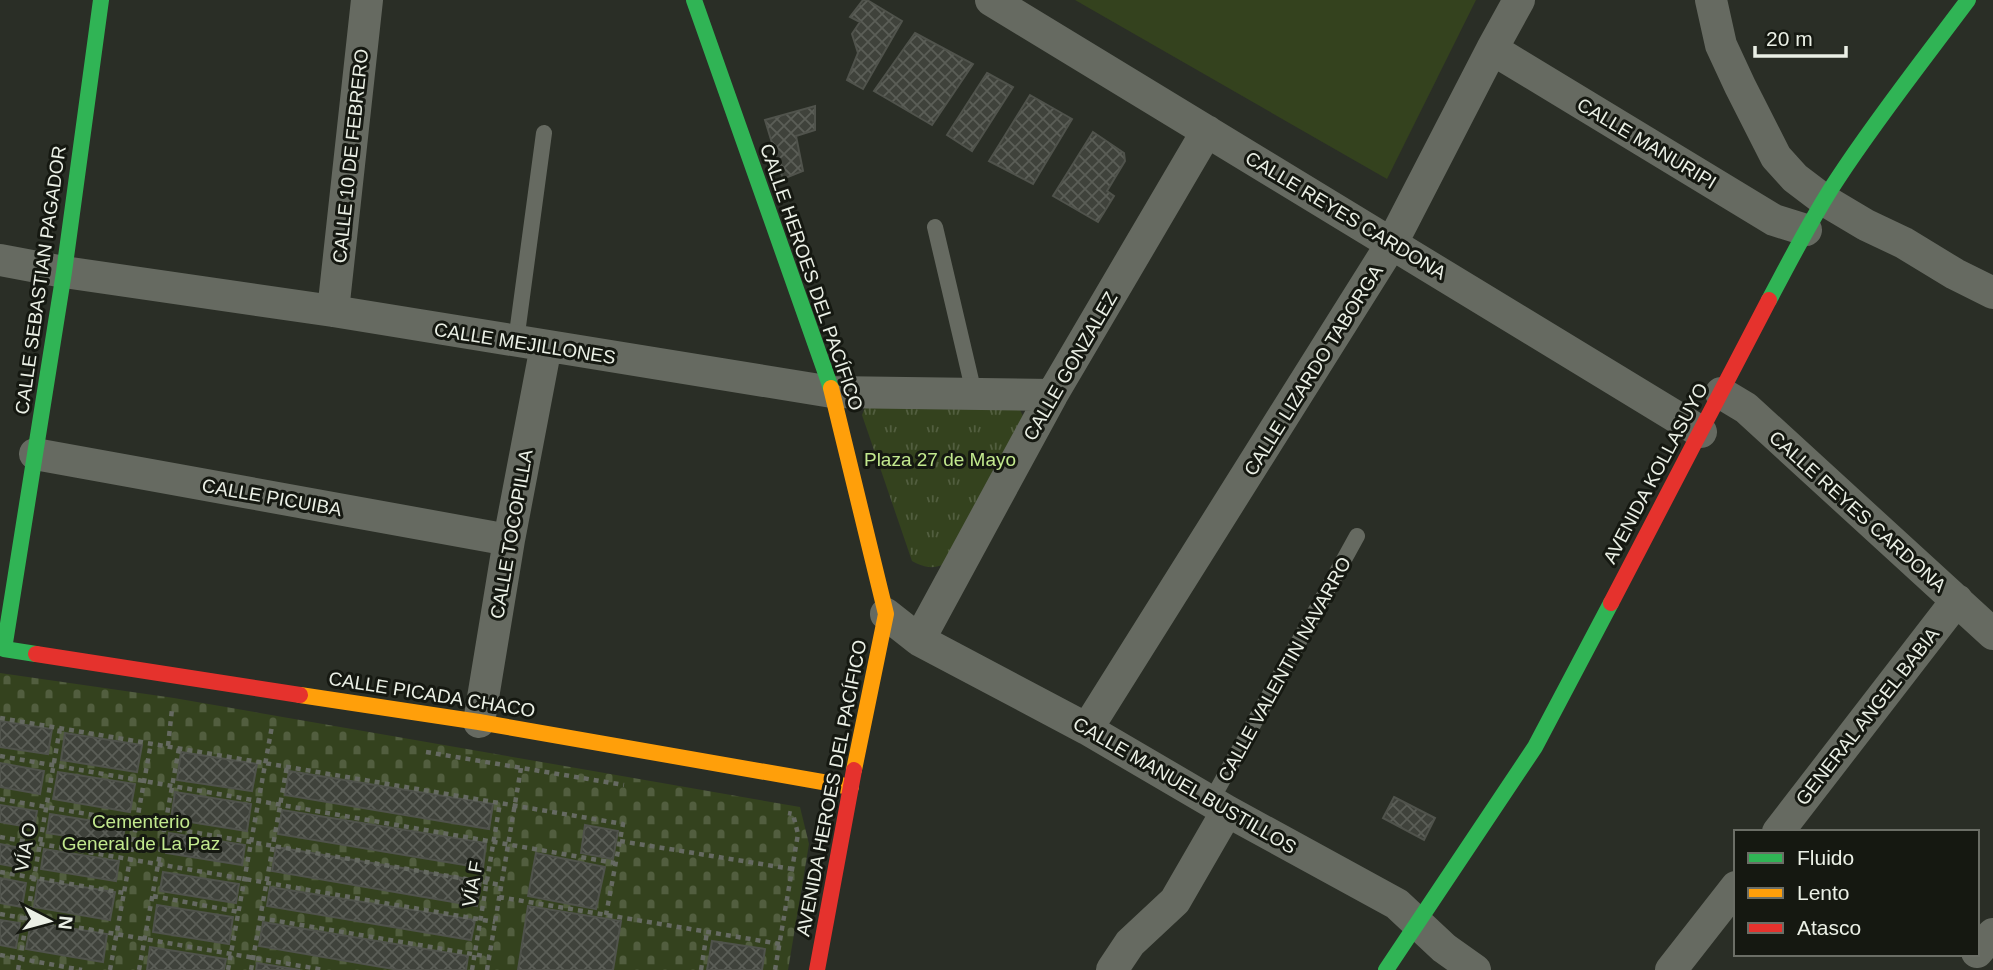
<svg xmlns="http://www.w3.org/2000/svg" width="1993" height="970" font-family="Helvetica,sans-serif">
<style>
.cemetery{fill:url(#cemetery-stones)}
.park{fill:url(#park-tufts)}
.pitch{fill:#34421e}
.building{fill:url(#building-cross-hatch);stroke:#50534c;stroke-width:2}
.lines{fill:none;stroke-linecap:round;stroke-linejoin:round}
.path{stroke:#666a62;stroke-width:4.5;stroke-dasharray:5 5;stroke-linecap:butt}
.lane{stroke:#666a61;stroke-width:16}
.street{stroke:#666a61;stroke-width:32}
.fast{stroke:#30b455;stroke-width:16}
.slow{stroke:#ff9f0a;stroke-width:16}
.jam{stroke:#e5322d;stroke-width:16}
.labels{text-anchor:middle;stroke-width:6;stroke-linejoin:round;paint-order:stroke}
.street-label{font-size:19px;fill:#ebf0e6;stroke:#151811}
.park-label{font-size:19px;fill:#c2e98e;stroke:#151811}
</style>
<defs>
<pattern id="cemetery-stones" width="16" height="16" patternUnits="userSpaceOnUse" patternTransform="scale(1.75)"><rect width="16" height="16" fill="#34421e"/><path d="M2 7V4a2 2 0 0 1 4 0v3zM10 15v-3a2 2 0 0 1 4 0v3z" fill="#525e3f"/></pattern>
<pattern id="park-tufts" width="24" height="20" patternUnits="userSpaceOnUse" patternTransform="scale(1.75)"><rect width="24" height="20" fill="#34421e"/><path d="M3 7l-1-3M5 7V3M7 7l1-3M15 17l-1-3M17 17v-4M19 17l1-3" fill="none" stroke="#525e3f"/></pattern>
<pattern id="building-cross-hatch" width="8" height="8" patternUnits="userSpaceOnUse" patternTransform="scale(1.75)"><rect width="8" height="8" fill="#3f423b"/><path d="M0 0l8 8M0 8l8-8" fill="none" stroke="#5b5e57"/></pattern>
</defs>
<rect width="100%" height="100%" fill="#2a2e26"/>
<path class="cemetery" d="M0,673L174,698L800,807L809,844L788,970H0Z"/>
<path class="park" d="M868,400L1018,406L1023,416L946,564C932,569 925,568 912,561L862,415Z"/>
<path class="pitch" d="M1075,0H1476L1387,179Z"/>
<path class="building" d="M863,0H867L902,21L863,89L847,80L858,53L852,34L860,22L850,17Z
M915,33L973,64L932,125L874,91Z
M987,73L1013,87L972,151L947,135Z
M1030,95L1072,119L1033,184L989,161Z
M815,106V130L796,136L803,171L783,179L765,120Z
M1093,132L1124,153L1125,161L1107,191L1114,196L1098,222L1053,196Z
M0,721L52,729L48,754L0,747Z
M65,733L142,745L137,772L61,760Z
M181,752L257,764L252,791L177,780Z
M0,763L44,771L40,794L0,787Z
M289,771L493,804L489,829L285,795Z
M58,772L135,784L130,812L53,799Z
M175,792L251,804L247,831L171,819Z
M1394,797L1435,818L1424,840L1383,818Z
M0,805L37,811L34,828L0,822Z
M282,810L486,843L483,868L278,834Z
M50,814L125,826L122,845L47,833Z
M585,825L618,831L613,859L581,853Z
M169,833L245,845L242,865L166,853Z
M0,844L31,850L28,869L0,864Z
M276,847L481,881L477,906L272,871Z
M44,849L119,861L116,881L41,869Z
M536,853L605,867L596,909L528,896Z
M163,872L239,884L236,903L160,891Z
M0,878L26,883L22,907L0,903Z
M38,880L115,892L110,920L34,907Z
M270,887L475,920L471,940L267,906Z
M157,905L233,917L229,944L153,932Z
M528,906L621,921L613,970H518Z
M0,920L20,923L16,948L0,945Z
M31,922L107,934L103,962L26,949Z
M263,922L468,956L466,970H399L259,946Z
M712,941L765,949L762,970H707Z
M150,947L226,959L224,970H147Z
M257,963L300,970H256Z"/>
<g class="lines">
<path class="path" d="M0,718L623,824L606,915
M168,746L172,709
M426,752L624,785
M0,756L615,863
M0,799L501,885
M0,837L495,922
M620,841L792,869
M0,872L124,893
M153,896L239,912
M499,897L780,944
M0,914L324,970
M260,918L490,957
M0,955L82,970
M18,970L60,728
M110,970L151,743
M139,970L179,748
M228,970L272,726
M251,970L287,766
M472,970L500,803
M487,970L521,768
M701,970L707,932
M775,970L798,834L793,814L788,813"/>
<path class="lane" d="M935,227L974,393
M516,341L544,133
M1211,801L1357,536"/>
<path class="street" d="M991,0L1701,432
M1711,0L1721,45L1740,86L1776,157L1795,178L1824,200L1866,225L1904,243L1955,274L1993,293
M1492,49L1774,220L1806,230
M0,260L64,272L333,311L832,392L1052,395
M333,311L367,0
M1721,393L1746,408L1993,634
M35,454L509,540
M886,614L919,640L1087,729L1227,811L1397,904L1444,948L1475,970
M919,640L1052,395L1207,131
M479,722L509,540L546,346
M1087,729L1392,243L1492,49L1519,0
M1778,832L1957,600
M1977,952L1993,934
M1112,970L1130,943L1175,901L1227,811
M1671,970L1736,887"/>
<path class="fast" d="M694,0L831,388
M1769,300C1791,259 1812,217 1838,178C1878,117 1924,59 1968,0
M36,654L4,649L64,272L101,0
M1386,970L1535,747L1611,603"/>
<path class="slow" d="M831,388L886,614L854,770
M300,695L479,722L851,787"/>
<path class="jam" d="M1611,603L1769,300
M36,654L300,695
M817,970L854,770"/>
</g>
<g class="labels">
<g class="street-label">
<text transform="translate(1647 143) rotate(31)" y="7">CALLE MANURIPI</text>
<text transform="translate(350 156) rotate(-84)" y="7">CALLE 10 DE FEBRERO</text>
<text transform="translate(1346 215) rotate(31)" y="7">CALLE REYES CARDONA</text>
<text transform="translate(812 277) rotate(71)" y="7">CALLE HEROES DEL PACÍFICO</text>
<text transform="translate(40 280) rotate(-82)" y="7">CALLE SEBASTIAN PAGADOR</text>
<text transform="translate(525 343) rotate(9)" y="7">CALLE MEJILLONES</text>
<text transform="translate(1070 366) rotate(-60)" y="7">CALLE GONZALEZ</text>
<text transform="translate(1313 370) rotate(-58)" y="7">CALLE LIZARDO TABORGA</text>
<text transform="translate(1655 473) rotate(-62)" y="7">AVENIDA KOLLASUYO</text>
<text transform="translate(272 497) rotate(10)" y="7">CALLE PICUIBA</text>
<text transform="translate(1858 511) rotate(42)" y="7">CALLE REYES CARDONA</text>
<text transform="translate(511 534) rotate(-80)" y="7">CALLE TOCOPILLA</text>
<text transform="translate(1284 669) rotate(-61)" y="7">CALLE VALENTIN NAVARRO</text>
<text transform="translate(432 694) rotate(9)" y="7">CALLE PICADA CHACO</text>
<text transform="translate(1867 716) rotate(-52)" y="7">GENERAL ANGEL BABIA</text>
<text transform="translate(1185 785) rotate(30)" y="7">CALLE MANUEL BUSTILLOS</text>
<text transform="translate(831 788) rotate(-79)" y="7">AVENIDA HEROES DEL PACÍFICO</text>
<text transform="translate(25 847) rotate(-80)" y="7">VÍA O</text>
<text transform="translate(472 884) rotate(-80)" y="7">VÍA F</text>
</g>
<g class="park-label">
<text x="940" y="466">Plaza 27 de Mayo</text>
<text x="141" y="828">Cementerio<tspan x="141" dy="22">General de La Paz</tspan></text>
</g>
</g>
<rect x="1734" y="830" width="245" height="126" fill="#151811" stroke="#6b6e66" stroke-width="2"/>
<rect x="1748" y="853" width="35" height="10" fill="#30b455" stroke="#6b6e66" stroke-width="2"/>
<text x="1797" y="865" font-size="21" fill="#ebf0e6">Fluido</text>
<rect x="1748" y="888" width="35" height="10" fill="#ff9f0a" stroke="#6b6e66" stroke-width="2"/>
<text x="1797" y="900" font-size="21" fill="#ebf0e6">Lento</text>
<rect x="1748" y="923" width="35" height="10" fill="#e5322d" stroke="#6b6e66" stroke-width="2"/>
<text x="1797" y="935" font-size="21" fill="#ebf0e6">Atasco</text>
<g transform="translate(49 921) rotate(96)" stroke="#151811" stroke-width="5" paint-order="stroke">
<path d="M0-5L12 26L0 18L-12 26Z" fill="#ebf0e6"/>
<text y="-10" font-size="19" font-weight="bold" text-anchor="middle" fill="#ebf0e6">N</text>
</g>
<path d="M1755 46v10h91v-10" fill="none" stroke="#ebf0e6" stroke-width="3.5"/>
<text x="1766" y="46" font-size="21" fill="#ebf0e6" stroke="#151811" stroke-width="5" paint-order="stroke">20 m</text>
</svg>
